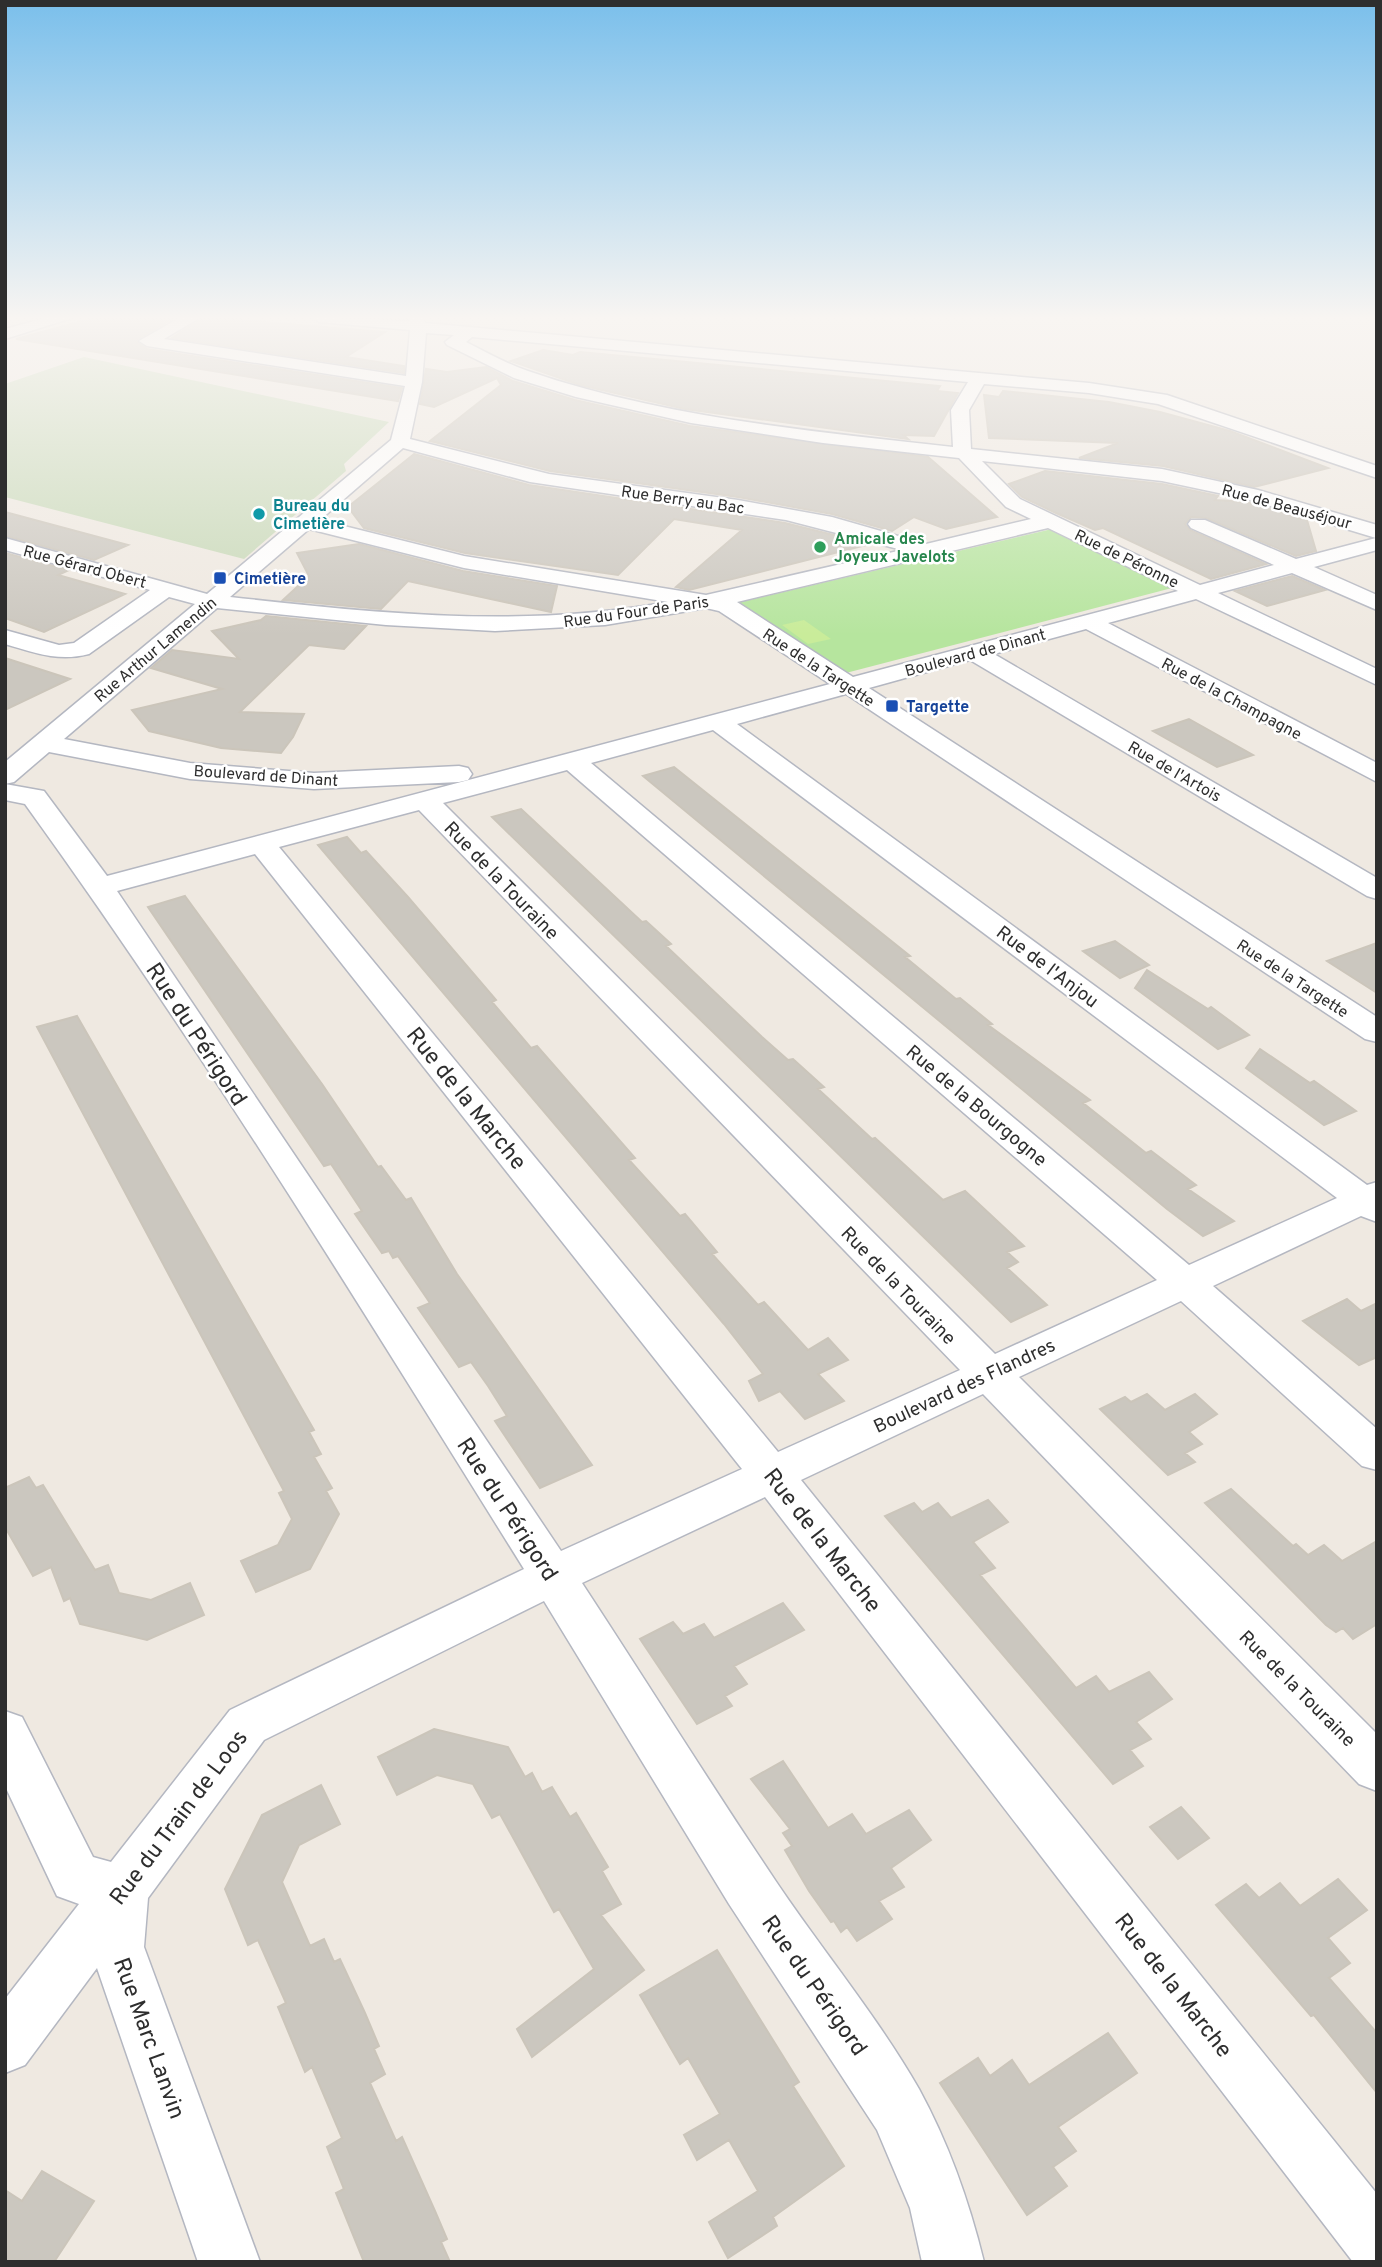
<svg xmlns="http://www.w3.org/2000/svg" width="1382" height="2267" font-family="Overpass,sans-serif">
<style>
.green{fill:#b6e59e}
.cemetery{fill:#c8d9b8}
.pitch{fill:#c9ec9a}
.building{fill:#cbc7bf;stroke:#cbc5ba;stroke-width:2}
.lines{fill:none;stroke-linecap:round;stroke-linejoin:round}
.minor-casing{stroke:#b4b7c1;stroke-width:3}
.minor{fill:#fff;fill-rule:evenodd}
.culture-dot{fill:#0f9aa8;stroke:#fff;stroke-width:2.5}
.leisure-dot{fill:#2e9e5b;stroke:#fff;stroke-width:2.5}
.transit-dot{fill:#1a4fb4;stroke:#fff;stroke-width:2.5}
.labels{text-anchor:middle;stroke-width:5;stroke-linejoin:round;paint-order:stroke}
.far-street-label{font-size:16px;fill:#2e2e2e;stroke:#fff}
.far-culture-label{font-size:16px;font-weight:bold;fill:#0d838f;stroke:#fff;text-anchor:start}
.far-leisure-label{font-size:16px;font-weight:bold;fill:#27864d;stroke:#fff;text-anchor:start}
.far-transit-label{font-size:16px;font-weight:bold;fill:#164399;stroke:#fff;text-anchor:start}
.street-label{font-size:19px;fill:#2e2e2e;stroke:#fff}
.near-street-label{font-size:23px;fill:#2e2e2e;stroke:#fff}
</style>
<rect width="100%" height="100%" fill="#efe9e1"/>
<path class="green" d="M1052,529L1172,588L842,674L736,603Z"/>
<path class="cemetery" d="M84,357L389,422L344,464L346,471L244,559L5,497V384Z"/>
<path class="pitch" d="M804,620L831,639L808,644L782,625Z"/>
<path class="building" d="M97,317H175L138,339V343L147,349L402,388L398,401L16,339Z
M204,317L385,332L346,357L404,366V373L172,338Z
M543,350L573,355L580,352L940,386L937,391L958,393L934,436L903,435L908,439L685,409L580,385L511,361Z
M486,367L513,381L575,400L690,426L928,457L997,517L946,529L914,517L892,531L832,514L738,497L550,471L430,441L501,385L497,378L434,407L420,404L426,369L447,372Z
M1003,391L1109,402L1160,412L1230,431L1328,468L1254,487L1163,466L1079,458L1118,443L989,438L984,395L999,397Z
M414,454L529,485L785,523L870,544L689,590L676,587L742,530L674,519L618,575L465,553L364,528L348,507Z
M1045,471L1162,484L1218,496L1215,500L1246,502L1307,520L1316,551L1296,556L1206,518L1191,517L1185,524L1190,530L1266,564L1211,579L1103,528L1095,530L1056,513L1022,497L1009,484Z
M5,512L128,545L94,560L5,536Z
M359,544L463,571L557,586L551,612L408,581L381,609L283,600L309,576L297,553Z
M5,553L69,570L58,575L125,594L44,632L5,618Z
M1292,576L1325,590L1267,606L1235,591Z
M266,616L366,626L344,649L309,645L240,712L304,714L293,737L281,753L221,748L149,731L132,710L222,689L151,668L172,650L239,659L212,631L261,620Z
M5,658L70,679L5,710Z
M1189,719L1253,755L1217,767L1153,731Z
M674,767L910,956L905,957L956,999L960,998L992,1024L988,1025L1090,1100L1083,1103L1146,1153L1151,1151L1196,1185L1188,1189L1234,1221L1203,1236L1167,1209L643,776Z
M521,809L642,922L646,921L671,944L666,946L762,1037L788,1060L793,1059L824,1087L818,1089L872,1139L875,1138L943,1200L965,1191L1024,1246L1007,1252L1018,1262L1007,1268L1047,1305L1011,1322L492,817Z
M347,837L361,853L366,851L408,897L496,1000L492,1002L531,1048L537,1046L635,1158L629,1160L680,1216L685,1214L717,1252L712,1254L758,1305L764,1302L808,1350L828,1338L848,1360L818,1374L844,1401L805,1419L780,1391L759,1401L749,1381L763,1374L724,1324L318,845Z
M185,896L322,1084L378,1167L381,1166L406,1200L411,1198L457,1274L592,1465L540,1488L495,1421L507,1416L488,1386L471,1362L459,1367L418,1308L430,1303L398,1256L393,1258L389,1251L382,1253L355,1214L362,1211L331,1164L324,1166L148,907Z
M1115,941L1149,965L1120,978L1083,951Z
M1377,943V993L1327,961Z
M1147,970L1208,1009L1211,1007L1249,1035L1218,1049L1135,988Z
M77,1016L314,1430L309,1432L321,1454L314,1457L332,1488L326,1491L339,1514L310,1569L256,1592L241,1561L278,1545L292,1519L279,1493L284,1491L37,1027Z
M1260,1049L1310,1083L1314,1081L1356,1111L1324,1125L1246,1068Z
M1347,1299L1361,1311L1377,1303V1357L1359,1365L1303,1321Z
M1147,1394L1165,1410L1195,1394L1217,1414L1189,1432L1202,1444L1185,1453L1195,1462L1168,1475L1100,1409L1125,1397L1131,1402Z
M29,1477L36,1488L43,1485L95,1570L108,1565L119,1593L151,1600L190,1583L204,1615L147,1640L80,1624L70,1598L64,1601L51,1567L33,1576L5,1527V1488Z
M1231,1489L1293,1546L1296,1544L1308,1555L1324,1545L1342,1561L1377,1541V1624L1353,1639L1343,1628L1336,1632L1326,1625L1205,1503Z
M988,1500L1008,1522L973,1542L995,1568L980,1575L1076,1688L1096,1676L1109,1692L1149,1672L1172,1699L1136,1722L1151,1739L1130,1750L1143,1766L1113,1784L885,1516L914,1503L922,1512L938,1503L951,1518Z
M783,1603L804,1630L734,1666L747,1684L725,1696L732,1706L697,1724L640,1639L673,1622L683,1634L704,1624L714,1638Z
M434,1729L508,1747L525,1777L532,1773L542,1792L552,1787L570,1817L576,1813L608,1867L602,1871L621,1904L601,1915L644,1970L532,2057L517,2029L594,1969L559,1909L554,1912L500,1814L492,1818L473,1784L437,1775L397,1795L378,1757Z
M783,1761L828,1828L852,1814L866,1834L909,1810L931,1840L891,1868L904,1887L879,1901L892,1919L857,1941L847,1927L841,1932L834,1921L831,1922L809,1891L785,1850L792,1846L783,1833L790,1829L751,1779Z
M321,1785L340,1824L299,1845L282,1882L310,1946L324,1939L334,1962L340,1959L365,2013L379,2046L374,2049L385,2074L370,2083L396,2141L402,2137L435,2211L447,2239L441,2242L450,2262H364L336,2193L344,2189L327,2147L342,2138L312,2067L305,2072L278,2007L286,2003L258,1940L248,1945L225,1889L262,1815Z
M1181,1807L1209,1838L1178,1859L1150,1827Z
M1338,1879L1367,1910L1328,1938L1350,1963L1329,1978L1377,2033V2093L1314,2015L1311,2016L1216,1905L1246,1884L1259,1898L1280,1883L1300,1906Z
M717,1950L799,2082L793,2086L844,2166L773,2217L777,2226L728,2258L709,2222L758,2191L729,2140L697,2160L684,2135L720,2114L688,2058L680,2064L640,1995Z
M1108,2033L1137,2073L1058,2127L1076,2151L1053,2167L1067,2186L1027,2215L940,2083L978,2058L990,2076L1012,2060L1029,2085Z
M42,2171L94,2201L54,2262H5V2190L22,2201Z"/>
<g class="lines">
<defs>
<path id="minor" d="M49,317H75L5,339V329Z
M181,317H201L164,339L406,376L410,330L319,322L312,317L409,321L408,317H424L425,323L1089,383L1167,395L1377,466V478L1158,404L1089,393L984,384L969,410L971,449L1162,469L1258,490L1377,525V550L1314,567L1377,595V610L1292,573L1218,593L1377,669V685L1196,599L1108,623L1377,763V782L1086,629L994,654L1377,878V899L1367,896L970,660L869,688L1377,1017V1042L1365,1039L846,694L737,724L1367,1185L1377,1182V1222L1361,1216L1213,1286L1377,1429V1470L1362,1466L1181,1301L1019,1377L1377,1734V1791L1359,1784L983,1394L801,1480L1377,2194V2262H1353L765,1497L582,1583C647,1682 709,1782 775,1880C822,1950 877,2016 919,2089C949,2144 969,2201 984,2262H922L910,2208L877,2130L729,1904L544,1601L264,1740L148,1898L144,1947L260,2262H198L97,1968L25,2065L5,2073V1999L79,1904L57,1896L5,1786V1711L22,1717L93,1857L111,1862L230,1710L524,1569C363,1311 203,1050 25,804L5,800V784L44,791L107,876L830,684L719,611L706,608L605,625L495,631L386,625L217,608L64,739L190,763L314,773L459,766L468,768L472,774L468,780L459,782L314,789L190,779L49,752L14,782L5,784V762L195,604L169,597L89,654C59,662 35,653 5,644V630L59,645L74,643L150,590L5,550V538L207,594L391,440L405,386L147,346L139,341ZM426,333L454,335L445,342L447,345L514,378L576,397L691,423L823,443L959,458L1006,507L1031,519L926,544L832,517L738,500L549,474L410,439L422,382ZM472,337L968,382L951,410L953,447C811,431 664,418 528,371C507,364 486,352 466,342ZM403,448L530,482L786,520L902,550L706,595L464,556L320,520ZM982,461L1162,481L1247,499L1376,538L1296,559L1205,520H1191L1188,524L1191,528L1274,565L1200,585L1020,499ZM1048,528L1178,591L853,677L737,602ZM309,529L464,568L668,602C523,629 375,613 230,597ZM713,730L1337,1198L1189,1265L591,763ZM567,770L1157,1280L995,1354L443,803ZM419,810L960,1370L778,1452L279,847ZM255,854L742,1469L561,1551L117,891Z"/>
</defs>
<use href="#minor" class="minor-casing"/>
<use href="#minor" class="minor"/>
</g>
<linearGradient id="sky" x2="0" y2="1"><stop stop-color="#7abfeb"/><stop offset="0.5" stop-color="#f8f5f2"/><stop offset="1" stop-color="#f8f5f2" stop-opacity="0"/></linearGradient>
<rect width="1382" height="635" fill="url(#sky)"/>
<circle class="culture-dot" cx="259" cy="514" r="7"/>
<circle class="leisure-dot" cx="820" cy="547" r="7"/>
<g class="transit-dot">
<rect x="213" y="571" width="14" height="14" rx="3.5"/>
<rect x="885" y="699" width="14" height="14" rx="3.5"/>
</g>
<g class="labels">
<g class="far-street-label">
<text transform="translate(683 499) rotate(8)" y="6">Rue Berry au Bac</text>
<text transform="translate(1287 506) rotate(15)" y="6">Rue de Beauséjour</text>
<text transform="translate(1127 558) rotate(26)" y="6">Rue de Péronne</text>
<text transform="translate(85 566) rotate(15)" y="6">Rue Gérard Obert</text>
<text transform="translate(636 611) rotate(-8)" y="6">Rue du Four de Paris</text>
<text transform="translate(155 649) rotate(-40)" y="6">Rue Arthur Lamendin</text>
<text transform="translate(975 652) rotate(-15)" y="6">Boulevard de Dinant</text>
<text transform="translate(819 667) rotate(33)" y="6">Rue de la Targette</text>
<text transform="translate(1232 698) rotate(28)" y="6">Rue de la Champagne</text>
<text transform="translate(1175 771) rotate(30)" y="6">Rue de l'Artois</text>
<text transform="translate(266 775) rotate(4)" y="6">Boulevard de Dinant</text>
<text transform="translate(1293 978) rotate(33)" y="6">Rue de la Targette</text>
</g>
<g class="far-culture-label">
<text x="273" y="511">Bureau du<tspan x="273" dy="18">Cimetière</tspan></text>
</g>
<g class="far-leisure-label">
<text x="834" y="544">Amicale des<tspan x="834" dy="18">Joyeux Javelots</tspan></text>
</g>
<g class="far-transit-label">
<text x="234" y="584">Cimetière</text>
<text x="906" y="712">Targette</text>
</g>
<g class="street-label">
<text transform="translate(502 880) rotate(46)" y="7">Rue de la Touraine</text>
<text transform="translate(1048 966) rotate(37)" y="7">Rue de l'Anjou</text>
<text transform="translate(977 1105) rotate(40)" y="7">Rue de la Bourgogne</text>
<text transform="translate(899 1285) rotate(46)" y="7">Rue de la Touraine</text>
<text transform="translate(964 1385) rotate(-25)" y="7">Boulevard des Flandres</text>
<text transform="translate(1298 1688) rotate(45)" y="7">Rue de la Touraine</text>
</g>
<g class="near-street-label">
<text transform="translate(197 1034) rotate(57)" y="8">Rue du Périgord</text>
<text transform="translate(467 1098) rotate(51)" y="8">Rue de la Marche</text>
<text transform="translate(508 1509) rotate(57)" y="8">Rue du Périgord</text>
<text transform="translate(823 1540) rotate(52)" y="8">Rue de la Marche</text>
<text transform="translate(178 1817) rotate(-53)" y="8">Rue du Train de Loos</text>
<text transform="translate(815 1985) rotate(55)" y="8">Rue du Périgord</text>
<text transform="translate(1174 1985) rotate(52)" y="8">Rue de la Marche</text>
<text transform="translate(150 2038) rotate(70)" y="8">Rue Marc Lanvin</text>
</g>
</g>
<rect width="1382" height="2267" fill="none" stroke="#2e2e2e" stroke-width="14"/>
</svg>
